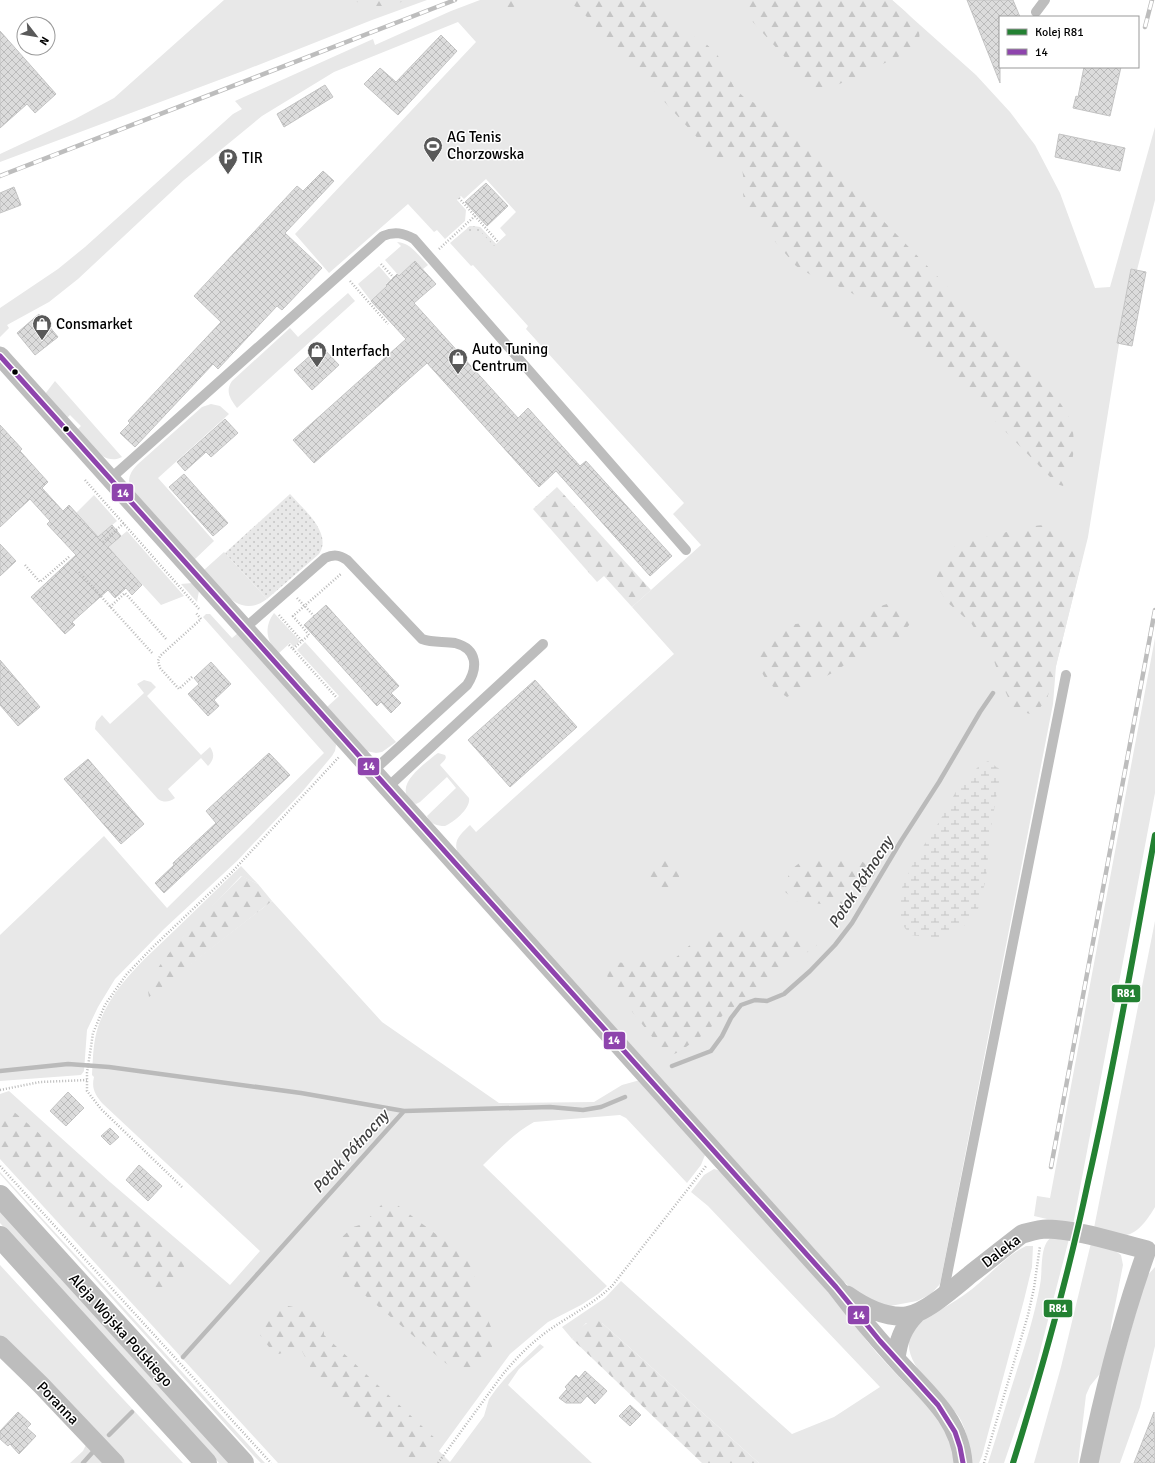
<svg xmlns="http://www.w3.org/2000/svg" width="1155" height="1463" font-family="Signika,sans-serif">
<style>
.green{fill:#e8e8e8}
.forest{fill:url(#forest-firs)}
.wetland{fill:url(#wetland-marsh)}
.garden{fill:url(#garden-dots)}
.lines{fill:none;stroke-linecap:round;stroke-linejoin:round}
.stream{stroke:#bababa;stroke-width:4.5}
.building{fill:url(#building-cross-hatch);stroke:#c4c4c4}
.path{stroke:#b8b8b8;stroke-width:2.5;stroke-dasharray:1 2;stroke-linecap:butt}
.lane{stroke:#bdbdbd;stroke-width:10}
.street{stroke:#bdbdbd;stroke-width:19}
.primary{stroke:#bdbdbd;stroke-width:22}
.rail-casing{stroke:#bdbdbd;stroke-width:4.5}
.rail{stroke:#fff;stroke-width:3;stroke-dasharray:9;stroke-linecap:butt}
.bus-1-casing{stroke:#fff;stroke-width:8}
.bus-1{stroke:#8e44ad;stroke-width:5}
.rail-1-casing{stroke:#fff;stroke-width:9}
.rail-1{stroke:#238132;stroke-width:6}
.bus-dot{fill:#000;stroke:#fff;stroke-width:1.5}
.labels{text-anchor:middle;stroke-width:3;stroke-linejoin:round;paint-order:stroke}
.poi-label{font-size:15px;fill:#000;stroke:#fff;text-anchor:start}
.street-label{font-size:15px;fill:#000;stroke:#fff}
.water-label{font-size:16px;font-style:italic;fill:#3e3e3e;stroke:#fff}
.line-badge{stroke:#fff;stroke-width:1.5}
.badge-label{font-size:11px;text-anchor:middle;font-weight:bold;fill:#fff}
</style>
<defs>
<pattern id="forest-firs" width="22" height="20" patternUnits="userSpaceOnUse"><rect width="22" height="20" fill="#e8e8e8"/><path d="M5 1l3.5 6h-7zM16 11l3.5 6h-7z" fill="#c5c5c5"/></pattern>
<pattern id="wetland-marsh" width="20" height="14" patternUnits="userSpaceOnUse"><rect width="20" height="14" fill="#e8e8e8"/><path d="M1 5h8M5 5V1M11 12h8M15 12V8" fill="none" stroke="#c5c5c5"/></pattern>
<pattern id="garden-dots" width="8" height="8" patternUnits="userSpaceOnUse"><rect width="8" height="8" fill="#e8e8e8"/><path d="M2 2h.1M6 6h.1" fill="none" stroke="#c5c5c5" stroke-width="1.8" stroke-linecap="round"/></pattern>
<pattern id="building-cross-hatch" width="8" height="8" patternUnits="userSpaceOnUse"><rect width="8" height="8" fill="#dcdcdc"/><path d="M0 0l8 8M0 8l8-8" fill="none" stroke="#bbb"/></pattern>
</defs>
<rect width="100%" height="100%" fill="#fff"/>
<path class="green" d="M224,0H427L372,20L243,71L0,162V154L75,119L114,98Z
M480,0H892L976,75L1010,112L1035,145L1060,193L1095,288L1110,287L1155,127V200L1137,270L1131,269L1117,343L1119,344L1088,537L1056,666L1053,704L940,1284L931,1294L917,1301L890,1306L877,1303L852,1289L841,1279L458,853C452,840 462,833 470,825L476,832L674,654L632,607L701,545L673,514L684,503L526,329L528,326L473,265L471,266L450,243L470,226L480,227L496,244L506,235L500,228L516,212L486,179L464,199L461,196L457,200L466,210L465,221L445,239L437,230L434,232L408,204L329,273L295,234L476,42L458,22L334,72L262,116L184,180L78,279L49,302L7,325L9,328L0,337V308L58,269L85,247L233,114L242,109L235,101L373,39L375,45L451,11Z
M397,242C411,243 418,255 428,265L423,269L415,261L399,276L385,260L401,246Z
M379,266L391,280L386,284L387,286L371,301L358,284Z
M348,293L355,301L237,408C230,399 225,391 232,381L290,328L298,337Z
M55,381L122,457C103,467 89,442 77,430L81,426L70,415L67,418L45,394Z
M211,404L220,406L229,414L158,478L214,541L194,560L132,490C126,480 130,472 138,464L202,407Z
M94,495L117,521L98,537L76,513Z
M127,531L184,596L161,605L108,547Z
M224,552L267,599C239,620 221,589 204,570Z
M193,583L199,591L197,602L181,584Z
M274,613L300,641L294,647L290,643L278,654C267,641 263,628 274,613Z
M206,614H210L232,638L238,633L334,739L336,745L335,751L332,756L302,792L237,861L164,929L115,979L98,1007L87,1030L84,1071L81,1075L0,1081V935L104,836L167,908L324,753L203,617Z
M1155,638V793L1073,1225L1034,1216L1037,1196L1050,1198Z
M305,642L396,742L382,752L376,753L366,751L327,707L339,696L297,650Z
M144,680L151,682L156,687L147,696L201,755L210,747C215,754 214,760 208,766L201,758L168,789L175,798C170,802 164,803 158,799L95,729L96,722L102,715L110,724L144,693L137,684Z
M438,753L445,755C448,759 442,762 440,765L469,798C471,808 454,822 445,826C437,826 430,824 427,816L456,788L447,777L420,802L416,804C389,789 422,766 435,755Z
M241,866L258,884L241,876L183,937L149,996L272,901L382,1022L499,1103L594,1102L622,1085L640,1080L705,1155L701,1165L687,1183L626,1118L620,1115L534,1122C514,1133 499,1150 483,1165L607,1286L598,1294L581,1305L548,1322L510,1354L439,1451L450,1462L484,1416L489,1399L497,1388L508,1375L540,1344L544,1347L519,1369L508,1385L592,1463H278L0,1159V1094L9,1091L110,1182L230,1285L260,1251L103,1104C96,1096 91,1089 94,1077L92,1075C93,1059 93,1042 98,1027C111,987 146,958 175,930C197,909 219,887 241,866Z
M1155,921V1207C1149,1217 1139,1233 1126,1235C1118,1235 1102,1230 1094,1228Z
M714,1169L721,1171L853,1320C864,1341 887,1364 904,1382C915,1393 934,1408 942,1422C949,1435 952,1449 956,1463H759L602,1323H586L572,1339L562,1327L605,1298L621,1281L792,1434L834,1417L880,1387L708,1206L691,1192L704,1175Z
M0,1172L265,1463H261L253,1455L0,1174Z
M0,1211L229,1463H219L0,1223Z
M1052,1237L1069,1239L1033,1378L1004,1463H988C998,1432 1007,1401 1017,1370C1026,1342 1035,1314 1040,1285C1043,1272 1039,1244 1052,1237Z
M1091,1243L1114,1250L1121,1255L1123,1265L1111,1326L1109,1350L1103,1370L1090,1386L1086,1395L1078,1463H1034L1061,1367Z
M1026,1246H1033L1032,1267L1024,1300L982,1456L979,1463H972C971,1450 966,1428 959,1417C942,1392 885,1354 920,1322C923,1319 927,1317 930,1315C942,1309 954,1302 964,1295C986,1280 1002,1258 1026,1246Z
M0,1265L109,1384L183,1463H122L0,1341Z
M1155,1267V1346L1140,1407L1120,1463H1093L1146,1277Z
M87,1443L108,1463H70L83,1451Z"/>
<path class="forest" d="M356,0H406L391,6H371L357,2Z
M498,0H534L507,9L499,10L491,3Z
M564,0H650L663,16L679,29L703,41L717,54L735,89L745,98L764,108L780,115L1058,400C1062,406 1067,412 1070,419C1077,438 1074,469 1063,486L1057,484L897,321L850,292L823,279L811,275L796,266L755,218L744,199L743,194L744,183L742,168L736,162L714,156L587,17L578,8Z
M733,0H892C907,13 931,30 913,50L822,92L810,85Z
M557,487L651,590L632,607L604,576L597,582L533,509Z
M1044,525C1070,539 1075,538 1080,568L1056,666L1047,699L1034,715L1023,712L1012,706L1002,684L992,655L971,623L947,602L936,584L938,568L950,549L969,539L994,536L1022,527Z
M887,604L903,611L910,624L899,637L873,644L852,660L834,672L787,697C772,688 762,677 756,660L770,634L780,626L819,621L836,622L858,618L868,610Z
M659,857L670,859L680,865C681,881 676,884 663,890L655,886L648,872L651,860Z
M810,858L859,860L877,870L854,909L846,911L838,906L796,901L784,891C789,871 791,866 810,858Z
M242,876L258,884L272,901L149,997L147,985C171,944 208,910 242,876Z
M749,927L781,928L809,940L817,945L723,1015L704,1034L679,1052L669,1056C647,1033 631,1008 610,985L608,983L606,961L625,963L659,960L671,961C679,956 685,948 693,943C709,932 730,931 749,927Z
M7,1110L13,1111L182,1255C190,1272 174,1284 161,1292L154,1289L0,1147V1115Z
M388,1198L469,1259L475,1273L473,1292L477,1310L488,1320L493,1332L492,1347L483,1360L470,1369L459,1370L448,1365L342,1276L336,1258L342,1237L353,1227L363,1224Z
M288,1306C306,1309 312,1312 324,1325V1335L438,1441L425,1456L417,1460L406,1456L319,1384L302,1351L290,1350L279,1354L269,1347L260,1335C269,1319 272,1314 288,1306Z
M591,1320H597L602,1323L759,1463H702L572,1339L579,1329Z"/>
<path class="wetland" d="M988,761L1001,770L990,833L986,879L978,909L965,925L940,939L911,935L899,921V894L915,859L939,822L959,786L980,765Z"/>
<path class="garden" d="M470,226L480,227L496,244L494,246L481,232H470L467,228Z
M290,494C303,509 333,533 319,554L267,599L225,553Z"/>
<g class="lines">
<path class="stream" d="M672,1066L711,1051L722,1036L731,1018L741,1005L755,1000L767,1001L784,994L810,971L835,945L852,923L901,841L939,782L980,712L993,693
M0,1071L68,1064L109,1067L301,1093L404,1111
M183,1357L404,1111L550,1107L583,1110L601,1107L625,1097
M109,1435L132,1412
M83,1463L92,1453"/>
</g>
<path class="building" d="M967,0H1013L1020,17H1000V83Z
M0,31L56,94L35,113L27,104L0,128Z
M441,35L457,51L398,115L364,84L380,68L396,82Z
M1084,67H1121L1110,116L1073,108L1076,96L1078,97Z
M325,85L333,97L284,127L277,114Z
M1059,134L1125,148L1120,171L1055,157Z
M323,171L334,181L285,233L322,268L282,310L277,306L218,369L213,364L135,447L120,433L130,423L128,421L221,322L194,296L297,186L303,191Z
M486,183L508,206L487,226L465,202Z
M14,187L21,205L0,213V193Z
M415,261L436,284L414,303L518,418L528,408L580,466L586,461L672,556L650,576L556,471L539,487L427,363L314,463L293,440L406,339L371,301L387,286L386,285L397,274L399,276Z
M1131,269L1146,272L1132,346L1117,343Z
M39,314L58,337L35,355L17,333Z
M321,346L339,365L312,390L294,370Z
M225,419L238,433L211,457L206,452L185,471L177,462Z
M0,425L22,449L20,451L48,482L42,488L63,511L69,505L98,537L112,525L121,536L108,547L142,585L132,595L126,588L115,598L108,590L72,622L75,625L65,634L31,597L76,555L47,524L50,521L30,499L0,527Z
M184,474L228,523L213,536L169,487Z
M0,544L16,561L0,576Z
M326,605L399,686L391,693L401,703L391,713L381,702L377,706L304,625Z
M0,660L40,707L18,726L0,705Z
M211,662L231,684L214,700L219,706L208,716L188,694L199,684L194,678Z
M535,680L577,727L510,787L468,740Z
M269,753L290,775L164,893L155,883L174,865L173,863L216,823L206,811Z
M88,759L144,824L121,844L64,779Z
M68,1092L84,1108L66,1126L50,1111Z
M110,1128L119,1137L110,1145L101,1136Z
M139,1165L162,1186L148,1201L126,1180Z
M585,1371L607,1391L595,1404L587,1396L581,1403H566L559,1398L567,1389L565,1387L576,1375L579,1378Z
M630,1405L641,1415L630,1426L619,1416Z
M18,1412L31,1424L27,1428L36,1436L19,1454L10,1444L8,1446L0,1439V1431Z
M1154,1412L1155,1463H1134Z"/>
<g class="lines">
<path class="path" d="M459,198L498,242
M439,249L475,216
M381,264L394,278
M350,281L388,324
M85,480L200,610
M103,542L124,523
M25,565L40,582L70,556
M79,572L153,654
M297,598L314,616
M110,607L125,593L167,640
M279,615L302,641
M289,645L293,649L309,635L293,616L342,573
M293,649L337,698
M192,677L179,689L160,668L158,661L160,656L201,619L196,613
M0,1090L40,1082L87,1080
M0,1166L271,1463
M182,1187L101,1109L87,1091V1073L93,1033L105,1005L126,975L153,947L232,872L339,757
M438,1463L503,1374C517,1357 533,1341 552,1328C573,1314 594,1303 612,1286L706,1166
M984,1463L1028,1315L1034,1288L1040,1246"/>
<path class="lane" d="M1036,12L1045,0
M110,479L383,236C395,231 403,233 414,239L686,550
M245,628L325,558C334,554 339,555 347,560L422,639C433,643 444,641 455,643C478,649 478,668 467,685L373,771
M388,787L543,644
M943,1295L1066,675"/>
<path class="street" d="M0,356L836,1287C855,1312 874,1335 895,1358C923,1390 960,1417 963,1463
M847,1295C864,1307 885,1318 906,1316C925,1314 956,1286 972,1273C989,1260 1005,1247 1022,1234C1030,1232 1038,1229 1047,1229C1080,1230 1114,1242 1147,1250C1122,1319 1104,1391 1089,1463
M0,1345L41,1385L115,1463
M896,1359C898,1341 903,1327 916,1314"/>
<path class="primary" d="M0,1196L243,1463
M0,1237L206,1463"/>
<defs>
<path id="rail" d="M1145,27L1152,0
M0,176L455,0
M1051,1167L1155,610"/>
</defs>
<use href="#rail" class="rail-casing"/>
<use href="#rail" class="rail"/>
<defs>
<path id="bus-1" d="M0,356L836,1287L880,1341L938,1405L955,1432L960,1447L963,1463"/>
</defs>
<use href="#bus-1" class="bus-1-casing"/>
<use href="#bus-1" class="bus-1"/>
<defs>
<path id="rail-1" d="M1013,1463C1042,1370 1068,1277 1088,1182C1114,1067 1134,951 1155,835"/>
</defs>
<use href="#rail-1" class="rail-1-casing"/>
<use href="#rail-1" class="rail-1"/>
</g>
<defs>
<symbol id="stadium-pin" viewBox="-11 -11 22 30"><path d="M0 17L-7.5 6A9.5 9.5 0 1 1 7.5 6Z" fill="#595959" stroke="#fff"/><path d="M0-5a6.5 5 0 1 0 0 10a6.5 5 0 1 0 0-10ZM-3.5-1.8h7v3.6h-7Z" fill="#fff"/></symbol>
<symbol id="parking-pin" viewBox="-11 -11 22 30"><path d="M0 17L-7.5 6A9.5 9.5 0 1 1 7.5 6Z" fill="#595959" stroke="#fff"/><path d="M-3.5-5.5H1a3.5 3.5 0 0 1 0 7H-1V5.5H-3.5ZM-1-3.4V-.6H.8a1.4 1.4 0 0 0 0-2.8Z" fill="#fff"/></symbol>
<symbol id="shop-pin" viewBox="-11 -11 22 30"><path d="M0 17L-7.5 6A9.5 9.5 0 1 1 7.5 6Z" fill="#595959" stroke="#fff"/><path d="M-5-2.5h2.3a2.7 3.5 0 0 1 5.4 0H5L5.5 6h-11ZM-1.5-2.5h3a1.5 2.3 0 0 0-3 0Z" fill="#fff"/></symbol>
</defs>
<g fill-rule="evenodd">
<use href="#stadium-pin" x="422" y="135" width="22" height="30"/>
<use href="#parking-pin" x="217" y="147" width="22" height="30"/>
<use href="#shop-pin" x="31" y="313" width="22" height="30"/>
<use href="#shop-pin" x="306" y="340" width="22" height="30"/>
<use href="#shop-pin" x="447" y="347" width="22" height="30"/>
</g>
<g class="bus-dot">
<circle cx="15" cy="372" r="3.5"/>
<circle cx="66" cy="429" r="3.5"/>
</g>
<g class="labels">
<g class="poi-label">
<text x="447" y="142">AG Tenis<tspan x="447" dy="17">Chorzowska</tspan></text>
<text x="242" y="163">TIR</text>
<text x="56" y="329">Consmarket</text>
<text x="472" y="354">Auto Tuning<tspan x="472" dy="17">Centrum</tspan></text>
<text x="331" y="356">Interfach</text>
</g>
<g class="street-label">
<text transform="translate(1001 1251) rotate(-37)" y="5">Daleka</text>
<text transform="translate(121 1330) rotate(48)" y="5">Aleja Wojska Polskiego</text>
<text transform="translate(58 1403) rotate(46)" y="5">Poranna</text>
</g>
<g class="water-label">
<text transform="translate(860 882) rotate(-57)" y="6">Potok Północny</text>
<text transform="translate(350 1151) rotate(-48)" y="6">Potok Północny</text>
</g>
</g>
<g class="line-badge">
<rect x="111" y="483" width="23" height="19" rx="4" fill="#8e44ad"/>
<rect x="357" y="757" width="23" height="19" rx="4" fill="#8e44ad"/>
<rect x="1111" y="984" width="30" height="19" rx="4" fill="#238132"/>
<rect x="603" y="1031" width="23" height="19" rx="4" fill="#8e44ad"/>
<rect x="1043" y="1299" width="30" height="19" rx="4" fill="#238132"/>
<rect x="847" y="1305" width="23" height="20" rx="4" fill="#8e44ad"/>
</g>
<g class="badge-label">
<text x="123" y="497">14</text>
<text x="369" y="770">14</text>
<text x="1126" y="997">R81</text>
<text x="614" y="1044">14</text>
<text x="1058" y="1312">R81</text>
<text x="859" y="1319">14</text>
</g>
<rect x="999" y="16" width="140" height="52" fill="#ffffff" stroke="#999999"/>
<rect x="1007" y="29" width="20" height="6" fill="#238132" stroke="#999999"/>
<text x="1035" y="36" font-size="12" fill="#000000">Kolej R81</text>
<rect x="1007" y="49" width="20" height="6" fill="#8e44ad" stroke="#999999"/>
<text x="1035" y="56" font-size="12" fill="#000000">14</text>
<g transform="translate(36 36) rotate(121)"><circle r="19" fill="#ffffff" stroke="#999999"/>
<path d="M0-3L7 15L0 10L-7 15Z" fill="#595959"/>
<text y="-6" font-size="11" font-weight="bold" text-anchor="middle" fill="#000000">N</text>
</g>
</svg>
